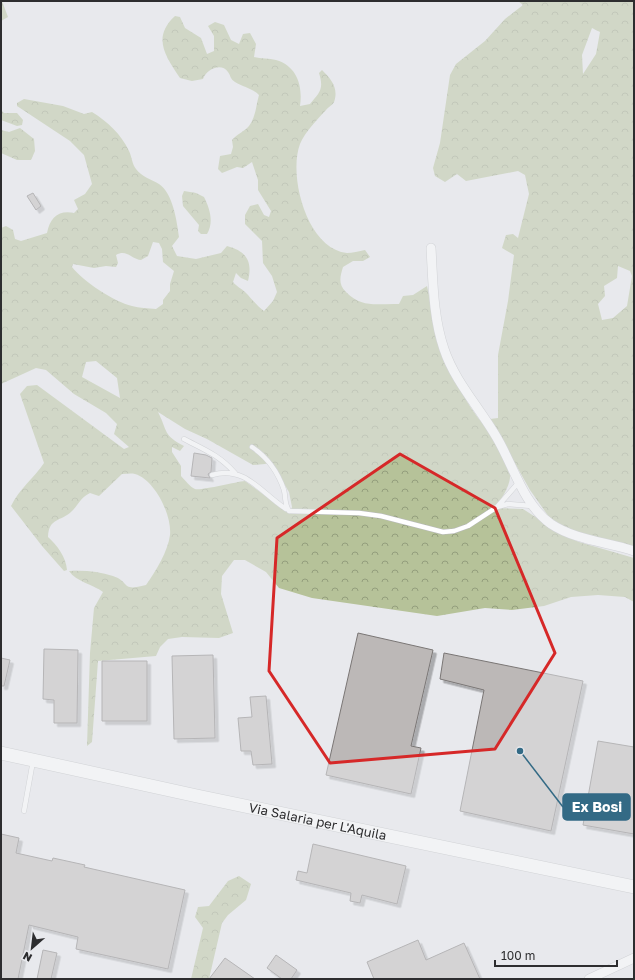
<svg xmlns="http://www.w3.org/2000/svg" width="635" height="980" font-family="'Golos Text',sans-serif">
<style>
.forest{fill:url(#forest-crowns);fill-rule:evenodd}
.building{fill:#bcb8b7;stroke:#7a7675;filter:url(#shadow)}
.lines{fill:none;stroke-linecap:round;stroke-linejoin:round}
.service-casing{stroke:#b8b9bc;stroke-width:5.5}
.minor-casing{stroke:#b8b9bc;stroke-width:10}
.secondary-casing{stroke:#b8b9bc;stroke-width:14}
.service{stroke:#fff;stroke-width:4.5}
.minor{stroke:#fff;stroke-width:9}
.secondary{stroke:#fff;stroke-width:13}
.marked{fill:none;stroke:#d62828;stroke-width:3;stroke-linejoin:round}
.labels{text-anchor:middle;stroke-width:3;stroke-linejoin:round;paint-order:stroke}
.street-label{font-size:13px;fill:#2d2d2f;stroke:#e8e9ed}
.leader{fill:none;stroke:#336a85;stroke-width:1.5}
.callout-dot{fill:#336a85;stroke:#e8e9ed;stroke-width:1.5}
.callout{fill:#336a85;stroke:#336a85;stroke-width:1.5}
.callout-label{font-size:14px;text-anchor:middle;font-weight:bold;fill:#fff}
</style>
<defs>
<pattern id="forest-crowns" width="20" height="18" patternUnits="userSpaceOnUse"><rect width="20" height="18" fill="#b6c299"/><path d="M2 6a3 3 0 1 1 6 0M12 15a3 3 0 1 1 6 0" fill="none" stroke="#949e7d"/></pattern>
<filter id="shadow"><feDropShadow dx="3.5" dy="3.5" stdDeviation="0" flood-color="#0004"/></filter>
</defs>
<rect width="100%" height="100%" fill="#e8e9ed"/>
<path class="forest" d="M2,1L8,17L1,21V1Z
M518,1H634V550L566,528L549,517L530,490L490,419L498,418V355L508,301L514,255L502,248L506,235L513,234L518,238L529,194L525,175L518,171L466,181L457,174L445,182L435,176L433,168L440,143L450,75L456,64L485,41L505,19L523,5ZM592,28L600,32L596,54L583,74L582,55ZM618,266L630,271L632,276L627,306L613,318L602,320L598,304L605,296L604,286L617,278Z
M175,16L180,17L185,28L201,38L207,54L214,51V36L208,26L215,22L224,25L231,40L239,44L243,34L250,33L256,44L254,57C261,59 269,58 276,60C297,66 303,86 300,106L310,104C320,92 324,89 319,73L322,70C331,79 339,88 334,102C333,105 328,107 326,110C317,120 305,132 300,144C288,176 307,249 347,253C352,253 359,251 365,250L370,257L363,261H353L343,267C340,277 338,284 346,292C362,309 379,303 399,304L403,296L413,295L427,286C435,325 445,364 465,398C479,424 505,444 510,474C511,486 501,498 496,508L523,509L537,518L555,531L579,542L634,558V602L625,597L598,595L571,597L544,606L512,610L485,608L437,616L312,598L279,588L266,572L245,560H234L222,576L221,594L233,633L219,638L182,637L168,639L160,647L156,656L98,661L92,742L87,746L90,653L94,608L103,592C93,584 76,582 69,571C83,570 99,571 113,576C131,582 120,592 146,585C156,571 168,551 170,535C172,515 155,480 135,474C131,473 126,474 122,474L99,496L90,493C79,499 80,503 72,511C61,522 49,517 48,537C57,545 66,557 67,570L64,571L42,546L11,506C19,489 34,478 44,463L20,394L27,386L37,385L124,449L129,447L114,434L117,424L106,413L74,394L46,370L36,368L1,384V228L6,226L13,230L15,239L21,241L47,233C50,217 59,210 74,213L78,209L74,200L85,194L92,184L84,155L70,141L17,106V103L24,99L63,106L84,114L92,112C108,122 121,134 129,151C132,157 132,164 136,169C142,177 151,179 159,184C173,193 177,222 179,237L172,246L177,256L196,259L221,253L227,246C246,251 253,261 248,281L241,278L236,273L233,282C237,287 241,288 245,292C252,299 256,305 264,311L273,301L277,292L272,276L263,263L262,241L245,224V215L250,206L258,204L264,215L269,217L271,211L258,190V180L252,162L243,168L237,167L222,173L218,169L220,156L231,154L233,147L232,140C237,134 245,131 249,126C256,117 256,105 259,95C252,88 243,87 235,82C230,79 231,76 228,72C221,62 206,70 203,79L192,81L180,78C165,56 152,37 175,16ZM153,242L159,243L162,249L163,262L174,271L170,284V291L163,300V304L156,309C148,308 139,308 132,306C114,302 83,281 72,267L73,264L94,268L106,266L116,267L118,263L116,255C127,249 131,259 141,260L148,256ZM96,361L117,378L120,398L82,377L86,362ZM158,412L185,429L207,439L253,465L265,464L271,462L289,492L292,507L290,514L245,481C235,482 200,491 195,489C190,487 185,480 181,476V466L172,452V447L180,451L184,446C163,435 168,432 158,412Z
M1,110L4,113H17L23,120L22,125L17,126L1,120Z
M20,128L34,139L35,151L31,160H17L1,153V130L9,132Z
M184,191L196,193L204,197C210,209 214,222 207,234H201L198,231L199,225L183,206L182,196Z
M239,876L251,884L246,900L228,915L222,923L209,979H191L203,928L195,917L198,907L209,906L228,881Z"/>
<path class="building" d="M33,193L41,206L36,210L27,196Z
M194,453L206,455L212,458L211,472L208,474L210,478L191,476Z
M358,633L433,650L411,746L421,748L411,794L326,775Z
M44,649L78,650L77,723H54V700L43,699Z
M444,653L583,681L551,831L460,811L484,690L440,679Z
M213,655L215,738L174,739L172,656Z
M1,658L10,660L4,686H1Z
M102,661H147V721H102Z
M266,696L272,764L253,765L251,751H241L238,718L252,717L250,697Z
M598,741L634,747V834L583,825Z
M1,834L19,838L16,853L52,861L53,858L85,865L84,867L185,890L168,969L76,949L78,937L29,925L18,979H1Z
M313,844L406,866L397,904L362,895L360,903L350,901L351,893L296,880L298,871L307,873Z
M418,940L426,960L464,943L480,979H374L367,962Z
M43,950L57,953L51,979H37Z
M276,955L297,970L291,979H282L267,968Z
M225,958L255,979H209Z"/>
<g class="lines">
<defs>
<path id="service" d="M184,439C205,450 219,455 235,473
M252,447C267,457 278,472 284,490C286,498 284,503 289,511L359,513L381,516L443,532L454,531L468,526L497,507
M212,475C245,465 261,493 286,509
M519,482L497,507L508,504L532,506
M24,811L33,761"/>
<path id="minor" d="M431,248C433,282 433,317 444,349C455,382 480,408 497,438C514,467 523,504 551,524C575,540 607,542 634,551
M589,979L634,958"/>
<g id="secondary">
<path id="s1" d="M1,753L197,796L634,887"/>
</g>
</defs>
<use href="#service" class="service-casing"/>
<use href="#minor" class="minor-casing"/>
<use href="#secondary" class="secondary-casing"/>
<use href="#service" class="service"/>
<use href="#minor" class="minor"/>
<use href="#secondary" class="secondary"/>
</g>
<path d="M0 0H635V980H0ZM400,454L495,508L555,653L495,749L330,763L269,671L277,538Z" fill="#e8e9ed" fill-opacity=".55" fill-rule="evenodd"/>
<path class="marked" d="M400,454L495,508L555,653L495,749L330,763L269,671L277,538Z"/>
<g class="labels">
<g class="street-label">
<text dy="5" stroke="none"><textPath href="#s1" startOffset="324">Via Salaria per L'Aquila</textPath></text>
</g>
</g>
<path class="leader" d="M520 751L563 807"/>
<circle class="callout-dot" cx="520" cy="751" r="4"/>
<rect class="callout" x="563" y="794" width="67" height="26" rx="4"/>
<g class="callout-label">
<text x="597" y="812">Ex Bosi</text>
</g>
<rect width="635" height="980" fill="none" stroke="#2d2d2f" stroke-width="4"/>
<g transform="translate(32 948) rotate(208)" stroke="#e8e9ed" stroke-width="3" paint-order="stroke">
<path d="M0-3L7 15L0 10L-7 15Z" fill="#2d2d2f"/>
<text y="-6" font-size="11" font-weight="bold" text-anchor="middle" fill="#2d2d2f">N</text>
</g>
<path d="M495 960v6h122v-6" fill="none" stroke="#2d2d2f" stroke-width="2"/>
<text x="501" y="960" font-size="12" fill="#2d2d2f" stroke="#e8e9ed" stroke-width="3" paint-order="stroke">100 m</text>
</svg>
